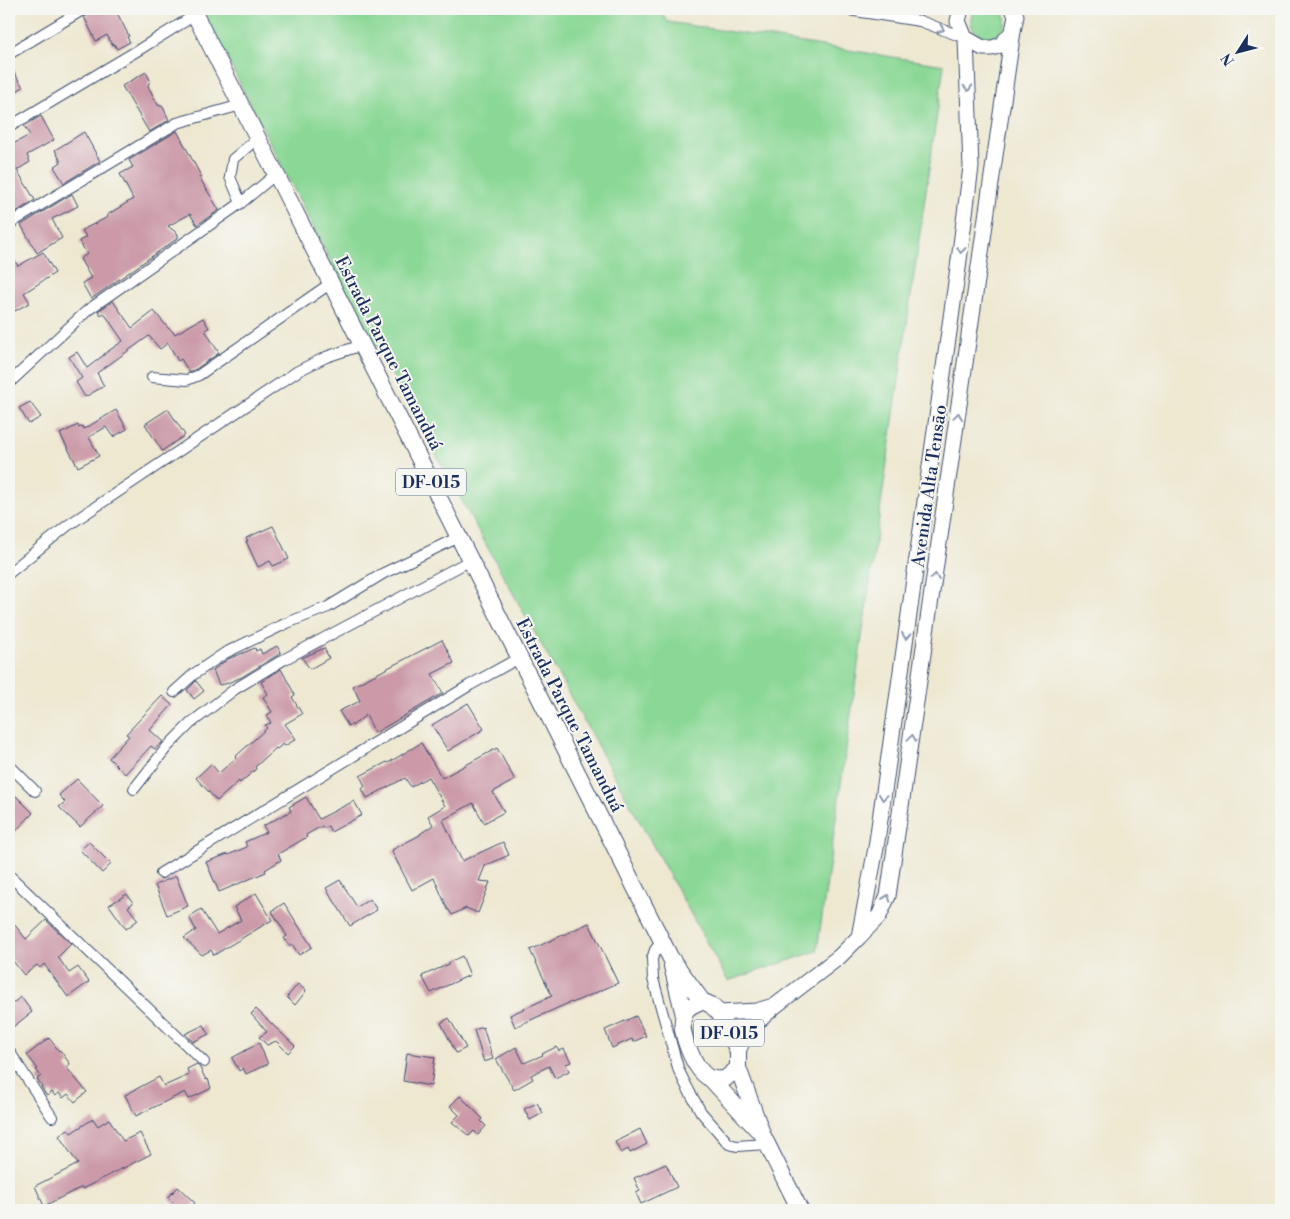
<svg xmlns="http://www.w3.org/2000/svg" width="1290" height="1219" font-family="'Libre Bodoni',serif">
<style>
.green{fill:#8bd896;stroke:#53847a}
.building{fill:#cb99a8}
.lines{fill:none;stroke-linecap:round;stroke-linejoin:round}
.street-casing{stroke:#3b4b6f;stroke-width:12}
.secondary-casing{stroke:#3b4b6f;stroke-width:17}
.primary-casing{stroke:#3b4b6f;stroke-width:18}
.street{stroke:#fff;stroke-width:10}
.secondary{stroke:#fff;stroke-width:15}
.primary{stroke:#fff;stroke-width:16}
.oneway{stroke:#8d97ae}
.labels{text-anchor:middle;stroke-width:4;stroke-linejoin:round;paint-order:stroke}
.shield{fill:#f6f6f2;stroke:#5d6b8a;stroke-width:1}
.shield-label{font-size:16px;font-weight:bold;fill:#1b2f5e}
.street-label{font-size:18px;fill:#1b2f5e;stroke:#f6f6f2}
</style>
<rect width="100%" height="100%" fill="#f6f6f2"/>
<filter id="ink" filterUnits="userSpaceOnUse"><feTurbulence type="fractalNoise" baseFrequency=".02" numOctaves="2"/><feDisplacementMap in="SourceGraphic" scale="10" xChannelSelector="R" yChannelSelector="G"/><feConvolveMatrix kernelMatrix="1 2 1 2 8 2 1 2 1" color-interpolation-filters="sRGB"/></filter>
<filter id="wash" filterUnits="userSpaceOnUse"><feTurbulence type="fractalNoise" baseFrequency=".0096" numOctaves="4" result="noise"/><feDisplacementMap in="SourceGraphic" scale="20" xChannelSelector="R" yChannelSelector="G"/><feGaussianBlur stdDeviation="1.12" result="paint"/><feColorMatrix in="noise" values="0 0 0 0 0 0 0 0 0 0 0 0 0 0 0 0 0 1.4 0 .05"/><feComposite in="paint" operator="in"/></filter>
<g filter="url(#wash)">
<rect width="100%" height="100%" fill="#eee8d1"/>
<path class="green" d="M202,9H658L668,22L944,65L817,951L728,981L351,301Z
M975,9H1002C1005,15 1007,21 1004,27C994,50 959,31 975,9Z"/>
<g id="blocks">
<path class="building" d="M92,9H115L129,36L127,37L130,42L117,49L114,44L112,45L107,35L96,41L84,17L88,15Z
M9,64L23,87L9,96Z
M146,72L150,80L148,86L158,105L163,107L169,120L149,132L122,86Z
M41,116L54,140L27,155L30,162L17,170L35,200L16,212L9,198V146L30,135L24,126Z
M177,131L201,176L199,177L219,210L197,225L190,214L168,226L178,234V238L91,299L82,283L91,278L80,259L87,254L79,241L86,237L82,230L108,217L107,215L133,199L120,174L133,167L129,160Z
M84,132L100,161L64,183L54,167L61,162L55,150Z
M72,194L78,206L52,219L62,238L37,253L21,225Z
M9,251L18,266L43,252L55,273L24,293L29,301V303L15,311L9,300Z
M113,301L132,328L154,311L169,329H170L175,334L203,318L209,328L205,330L219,353L196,369L189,372L181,359L178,361L168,343L160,349L149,336L97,373L104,386L85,397L76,382L82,378L69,357L77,352L87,368L104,355V354L123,341L104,313L101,315L98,311Z
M30,402L41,417L29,424L19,408Z
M168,409L185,435L162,451L145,424Z
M116,410L127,429L113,437L106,427L89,437L99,456L78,467L60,434L78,425L79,428L82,426L84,429Z
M273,526L289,559L273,566L270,561L258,567L246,541H248L246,538Z
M442,640L454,663L432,674L443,693L375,733L366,715L352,726L351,724L348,726L339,711L360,701L353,686Z
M277,646L281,653L242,677L225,684L219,685L213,670L228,659L255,648L256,651L260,649L262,654Z
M324,648L329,658L310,669L302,658Z
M281,669L295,695L292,697L302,714L285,724L296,739L285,746L283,744L277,749L276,748L255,767L256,769L240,783L239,781L217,801L196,778L211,764L219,773L236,758L235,757L267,728L265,725L271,723L267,715L272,712L263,697L268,694L261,682Z
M196,681L204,691L194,699L187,690Z
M162,696L172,705L150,730L163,742L155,749L151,746L125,774L109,758L129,736L126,734Z
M468,703L484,729L448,751L432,725Z
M421,743L442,778L497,748L515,780L493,792L504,812L484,823L473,803L443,820L462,861L503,842L509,855L485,866L479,881L490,882L478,913L466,908L452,915L449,910H448L434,878L412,890L392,852L393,851L392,850L420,835V834L433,825L428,816L445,806L428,777L411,787L405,778L367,798L362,789L365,786L360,776L387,762L388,763Z
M77,779L103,806L80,827L59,807L65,802L59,795Z
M9,789L33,813L9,838Z
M306,797L319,819L354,801L362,815L331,832L328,826L324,828L322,826L306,835L307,837L278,854L281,860L265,870L266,872L219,892L206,862L228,854V855L247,847L245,842L267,832L263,826L291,811L289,807Z
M89,842L111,864L102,873L80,850Z
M176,876L188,906L167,915L155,885Z
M340,880L357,907L370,899L377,910L350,926L326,888Z
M256,893L272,920L214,955L211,950L202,955L184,938L196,930L189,917L201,909L217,934L241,920L234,907Z
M127,894L133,903L128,907L138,920L126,929L109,905Z
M284,903L312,947L299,955L292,944L289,946L284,938L287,936L272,911Z
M46,920L71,944L58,957L69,973L78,967L89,982L68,997L44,964L40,968L37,965L24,975L9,956V929L14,924L26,939Z
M589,923L618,983L572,1003L571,1002L515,1027L510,1015L552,996L530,950Z
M462,956L470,975L431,993L422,976L449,964L448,963Z
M298,984L306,991L295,1005L287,997Z
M21,997L32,1012L9,1030V1006Z
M256,1009L295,1046L288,1053L276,1041L267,1045L259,1037L267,1032L251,1014Z
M636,1016L646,1036L633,1042L632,1039L612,1048L605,1030Z
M449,1018L466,1048L456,1053L441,1023Z
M204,1025L209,1034L193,1042L185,1034Z
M483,1027L493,1059L484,1062L474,1030Z
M49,1038L59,1051L60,1050L70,1064L66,1067L87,1092L75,1102L68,1094L63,1098L59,1093L55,1096L52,1092L47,1096L41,1087L42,1086L37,1079L41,1076L36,1070L38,1069L27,1055Z
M259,1043L268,1064L246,1074L243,1068L239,1071L232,1058Z
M516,1047L524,1063L543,1055L542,1054L556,1047L559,1051L564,1049L571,1062L566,1064L569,1071L555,1078L549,1066L531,1075L533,1079L514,1090L496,1059Z
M407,1053L435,1057L431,1086L403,1081Z
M197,1064L200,1068L206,1080L208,1079L211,1088L210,1089L189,1099L185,1092L136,1116L125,1095L159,1077L164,1086L189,1075L187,1069Z
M460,1096L483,1119L481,1121L486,1126L478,1135L474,1131L469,1136L452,1122L459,1115L450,1106Z
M537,1103L543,1113L530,1120L524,1109Z
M93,1119L98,1126L109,1119L123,1141L140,1133L151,1154L82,1189V1187L44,1206L35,1186L78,1164L59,1136L68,1129L71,1133Z
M640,1129L647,1144L630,1153L628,1149L621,1153L615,1142Z
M666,1164L677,1187L641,1204L636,1193L640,1191L634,1178Z
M178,1187L195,1203L188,1210H181L168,1197Z"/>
</g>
</g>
<g filter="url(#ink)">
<use href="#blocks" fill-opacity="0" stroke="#3b4b6f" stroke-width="1"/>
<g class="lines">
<defs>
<path id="street" d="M842,9L920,21L965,38
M9,54L84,9
M9,127L140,49L195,15
M241,203L230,177L233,159L258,138
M9,224L177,123L241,105
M152,377L187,380L199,375L331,283
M9,383L88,310L241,203L276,174
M9,573L67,526L298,371L326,357L362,345
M174,692L194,674L225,653L287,623L328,607L384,573L459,537
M9,765L35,791
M134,789L167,747L191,723L235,689L283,660L471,560
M161,873L470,685L519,658
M9,875L204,1062
M662,941L655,950L652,959L653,979L679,1071L688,1089L701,1112L729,1144L737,1146L767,1144
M9,1051L52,1117"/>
<path id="secondary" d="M961,9L958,21L965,38L983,48H992L1001,45L1013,31L1016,16L1013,9
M859,937L876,848L958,268L971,167L966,39
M719,1013L757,1011L773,1006
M738,1051L744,1038L753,1026L775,1006L839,957L859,937L879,916L888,896L1013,31"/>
<path id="primary" d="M192,9L276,174L662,941L670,957L702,1001
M672,966L684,1015
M702,1001L711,1005L719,1013L738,1051V1068L725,1079C720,1079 713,1080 709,1078C694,1069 678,1031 684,1015C687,1006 695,1004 702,1001Z
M738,1068L763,1136L800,1210
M711,1079L757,1129"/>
</defs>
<use href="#street" class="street-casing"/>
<use href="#secondary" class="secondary-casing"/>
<use href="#primary" class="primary-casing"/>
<use href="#street" class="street"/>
<use href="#secondary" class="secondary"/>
<use href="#primary" class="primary"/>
</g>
<defs><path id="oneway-chevron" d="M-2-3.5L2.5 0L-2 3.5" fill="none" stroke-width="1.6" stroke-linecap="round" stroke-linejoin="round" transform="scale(1.25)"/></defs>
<g class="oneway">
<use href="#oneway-chevron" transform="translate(941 29) rotate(21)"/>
<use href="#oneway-chevron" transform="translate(968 88) rotate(88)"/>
<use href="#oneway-chevron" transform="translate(961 250) rotate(97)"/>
<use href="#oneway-chevron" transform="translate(958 416) rotate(-82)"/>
<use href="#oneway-chevron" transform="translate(935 577) rotate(-82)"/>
<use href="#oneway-chevron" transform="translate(906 636) rotate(98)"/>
<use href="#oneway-chevron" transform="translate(912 738) rotate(-82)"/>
<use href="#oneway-chevron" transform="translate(883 797) rotate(98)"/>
<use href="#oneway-chevron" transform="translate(887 898) rotate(-71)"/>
</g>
</g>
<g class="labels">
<g class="shield">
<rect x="396" y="468.5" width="70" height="27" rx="4"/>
<rect x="694" y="1019.5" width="70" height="27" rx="4"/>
</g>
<g class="shield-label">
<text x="431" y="488">DF-015</text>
<text x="729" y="1039">DF-015</text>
</g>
<g class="street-label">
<text transform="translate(389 353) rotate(63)" y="6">Estrada Parque Tamanduá</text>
<text transform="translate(929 486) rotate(-82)" y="6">Avenida Alta Tensāo</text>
<text transform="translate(570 715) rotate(63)" y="6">Estrada Parque Tamanduá</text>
</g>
</g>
<rect width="1290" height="1219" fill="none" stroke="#f6f6f2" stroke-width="30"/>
<g transform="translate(1238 52) rotate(234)" stroke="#f6f6f2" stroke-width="4" paint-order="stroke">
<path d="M0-4L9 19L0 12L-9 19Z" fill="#1b2f5e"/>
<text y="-8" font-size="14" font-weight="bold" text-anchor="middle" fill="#1b2f5e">N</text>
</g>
</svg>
